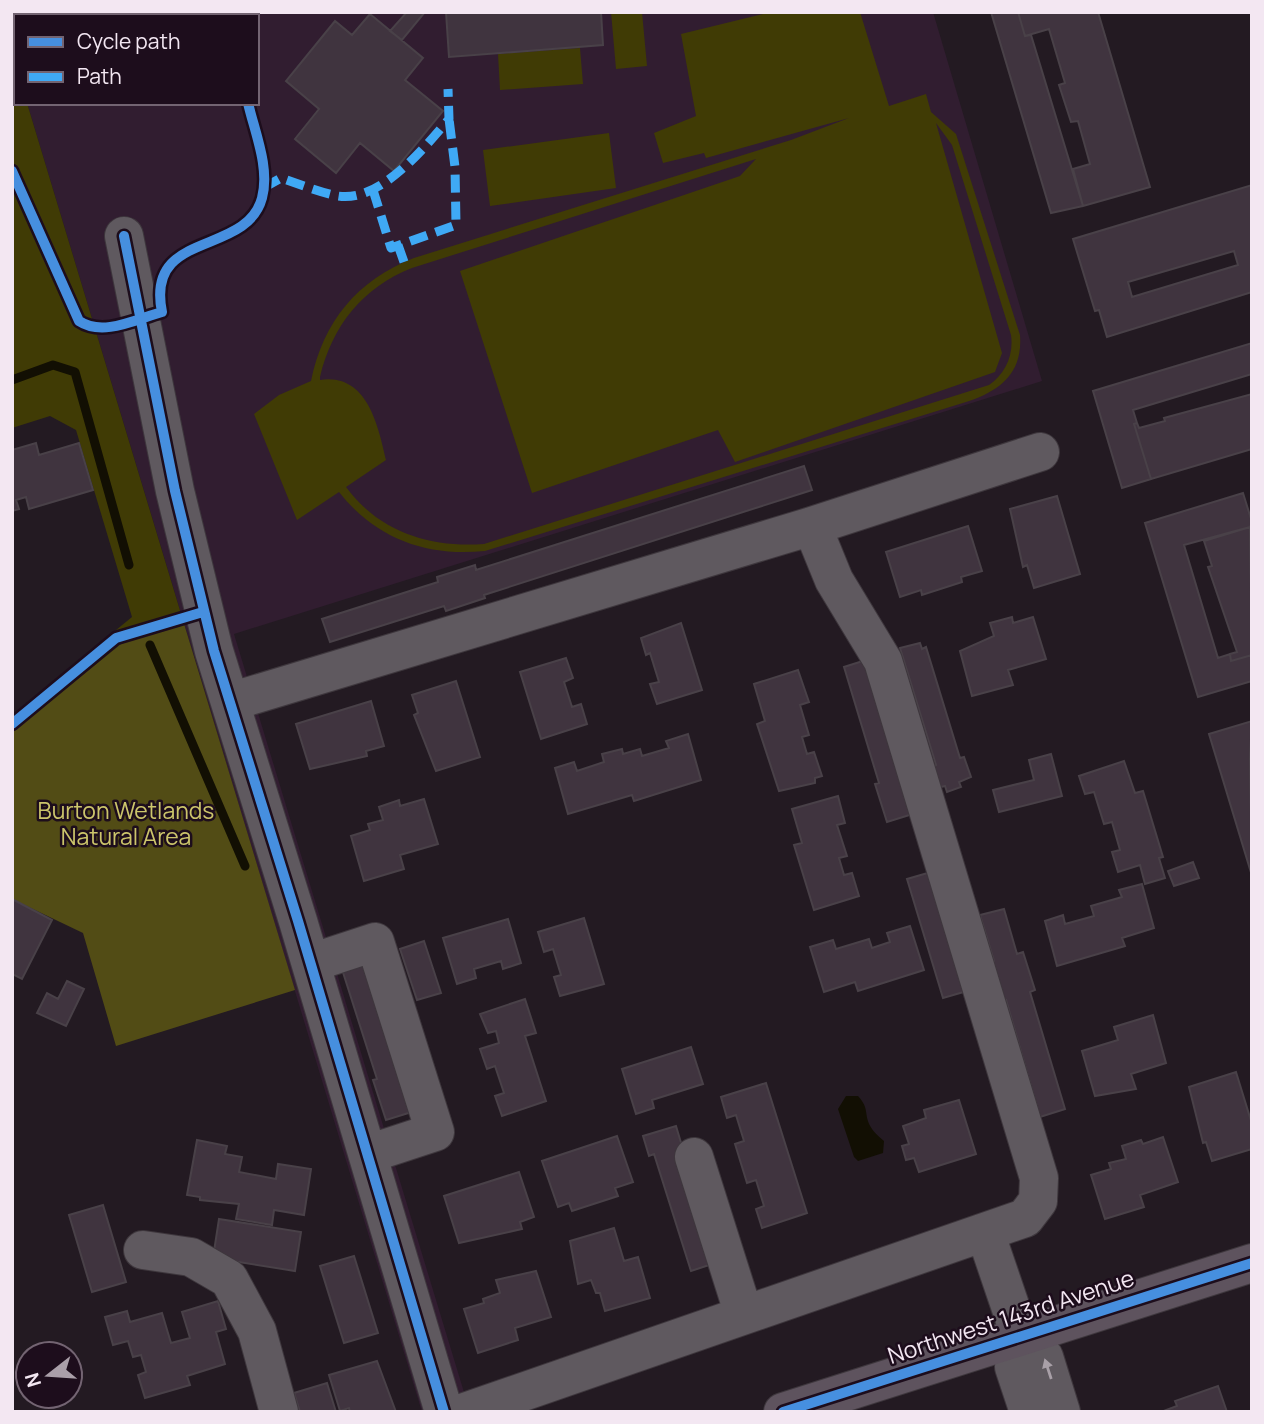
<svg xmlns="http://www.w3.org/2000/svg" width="1264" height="1424" font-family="Manrope,sans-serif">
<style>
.built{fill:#311d30}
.green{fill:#403b05;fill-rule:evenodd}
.forest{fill:#524c15}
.water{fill:#120f03}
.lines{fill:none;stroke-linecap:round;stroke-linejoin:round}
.stream{stroke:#120f03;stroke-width:9}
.building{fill:#40343f;stroke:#494148;stroke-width:2;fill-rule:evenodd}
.minor-casing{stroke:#3e373d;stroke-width:40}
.major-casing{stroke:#3e373d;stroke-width:40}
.minor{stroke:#5f595f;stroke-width:38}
.major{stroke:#5e535e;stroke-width:38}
.quiet{stroke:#3fa9f5;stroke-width:9;stroke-dasharray:18 9;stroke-linecap:butt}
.cycleway-casing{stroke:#1d0d1c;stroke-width:15}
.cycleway{stroke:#468fdf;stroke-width:10}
.oneway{fill:#a9a0a8}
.labels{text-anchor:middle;stroke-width:5;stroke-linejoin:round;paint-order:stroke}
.park-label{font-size:23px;fill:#ccc56b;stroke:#1d0d1c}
.street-label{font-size:23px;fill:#f3e7f2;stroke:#1d0d1c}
</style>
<rect width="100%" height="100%" fill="#231a22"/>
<path class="built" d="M12,12H933L1042,381L234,634L470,1412H422L27,103H257V16H16V66L12,55Z"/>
<path class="green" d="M611,12H642L647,66L616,69Z
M771,12H860L889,106L926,94L931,112L956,134L1020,335C1023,373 1000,391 966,402L485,551C427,557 376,539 339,492L297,520L254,414L279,395L311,381C323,322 357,280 414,258L791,140L849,118L706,158L704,153L663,163L654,133L696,116L681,34ZM936,123L952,145L1011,335C1014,355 1005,374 989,385L484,544C430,548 379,532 346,487L386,460C378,425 367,373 320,380V377C332,326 363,287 412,268L756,159L740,176L460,271L532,493L718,430L735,462L995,372L1002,353Z
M580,48L583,84L500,90L498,54Z
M12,54L16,65V103H27L182,617L137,631L12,732V715L132,617L76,430L50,416L12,428Z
M609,133L616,188L490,206L483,150Z"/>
<path class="forest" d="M182,617L295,990L116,1046L83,933L12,899V732L137,631Z"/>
<path class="water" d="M846,1096H858C874,1113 857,1119 884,1141L883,1153L858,1161L854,1157L838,1109Z"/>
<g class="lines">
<path class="stream" d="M12,380L53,365L75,372L129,565
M150,645L245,866"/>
</g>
<path class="building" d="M407,12H425L402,40L390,31Z
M446,12H601L603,45L449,57Z
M991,12H1018L1025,36L1031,35L1083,206L1051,213Z
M1018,12H1098L1150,187L1083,206L1073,169L1090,164L1078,121L1071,122L1059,85L1065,83L1049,29L1025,36Z
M370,14L423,58L405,80L443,111L394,171L360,143L336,173L295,139L319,109L286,81L335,21L352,35Z
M1252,185V292L1107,337L1099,310L1095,311L1073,239ZM1234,251L1238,265L1132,297L1128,282Z
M1252,343V374L1133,410L1137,423L1134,424L1151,479L1122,488L1093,391Z
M1252,394V449L1151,479L1134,424L1137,423L1139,428L1165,421L1164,418Z
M36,443L39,455L79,443L93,490L29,509L26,497L16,500L19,509L12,511V450Z
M804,466L812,490L484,595L485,598L446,611L444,606L330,642L322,619L438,582L437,577L475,565L476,570Z
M1243,493L1252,522L1250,527L1184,545L1218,658L1230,654L1231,661L1252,655V681L1198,697L1145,523Z
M1057,496L1080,574L1034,588L1027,565L1023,567L1010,509Z
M968,526L982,571L961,577L962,582L922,595L921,590L900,597L886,552Z
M1250,527L1252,655L1231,661L1230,654L1237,652L1208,567L1212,566L1204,541Z
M1012,617L1013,623L1033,617L1046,659L1008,670L1013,685L972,696L960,651L994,636L990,623Z
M681,623L702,690L657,704L650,684L659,682L650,653L646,655L641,638Z
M920,643L922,649L926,647L960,758L964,757L971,777L959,782L961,787L947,792L945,786L937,788L931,767L936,765L900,648Z
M566,658L573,678L564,682L572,707L581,704L587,724L541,739L520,672Z
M869,659L919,812L887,822L875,784L879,783L844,667Z
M798,670L809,702L800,705L809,735L802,737L807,754L814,752L822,776L815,778V783L779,791L757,724L765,721L754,684Z
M456,681L480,757L436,771L414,715L418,713L412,695Z
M371,701L384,746L366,751L367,756L310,769L296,724Z
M1252,721L1250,758L1252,876L1209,734Z
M688,734L701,780L634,801L632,795L568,814L555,768L574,762L577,771L604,762L602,754L622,749L623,754L640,749L642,756L669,748L666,741Z
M1051,754L1062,796L999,812L993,790L1034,780L1029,760Z
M1124,761L1135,793L1143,791L1163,857L1159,858L1165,878L1145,884L1140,865L1118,872L1112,852L1120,850L1112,822L1104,824L1094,792L1085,794L1079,776Z
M838,796L845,823L837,825L847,856L839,858L844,875L852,873L859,896L814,910L794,845L802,843L792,809Z
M424,799L438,844L400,855L404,869L364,881L351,836L370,830L368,824L383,820L379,807L399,800L400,806Z
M1193,862L1199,878L1174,886L1168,871Z
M931,872L967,991L943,998L907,879Z
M1142,884L1154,928L1122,938L1125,946L1057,966L1045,921L1063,915L1065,924L1094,916L1091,906L1122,897L1119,890Z
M12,899L52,920L22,979L12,974Z
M1004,909L1017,954L1023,952L1035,990L1030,992L1065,1109L1040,1117L1006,1000L1001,1001L990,962L994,961L980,915Z
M584,918L604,984L560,996L554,977L561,975L553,949L544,952L538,932Z
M508,919L521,963L503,969L501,961L474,969L476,978L457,984L443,938Z
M910,926L924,970L858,991L855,982L824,992L810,947L833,940L836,949L869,939L872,948L890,942L887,933Z
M424,941L441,993L417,1000L400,949Z
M364,956L418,1110L386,1120L373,1080L377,1079L340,963Z
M67,981L84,989L66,1026L37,1013L47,993L58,999Z
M525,999L536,1033L525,1036L546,1101L502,1116L495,1096L504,1093L495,1066L487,1069L480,1049L499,1043L496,1031L488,1033L480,1014Z
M1153,1015L1166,1063L1131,1074L1136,1089L1095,1096L1082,1051L1118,1040L1114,1027Z
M691,1047L703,1084L652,1100L654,1108L636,1114L622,1069Z
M1236,1072L1252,1124V1149L1212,1161L1206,1142L1203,1143L1189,1087Z
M766,1083L807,1213L762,1228L756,1209L764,1206L756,1180L747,1183L735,1144L744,1141L736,1115L727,1118L721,1097Z
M959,1100L976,1154L919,1172L914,1158L906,1160L902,1146L909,1144L903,1126L926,1118L924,1110Z
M676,1126L682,1146L678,1147L715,1263L691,1271L654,1154L649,1156L643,1136Z
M617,1136L633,1182L615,1188L618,1196L572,1211L569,1203L558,1207L542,1161Z
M1163,1137L1178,1182L1140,1195L1144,1207L1105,1219L1091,1175L1111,1169L1109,1163L1126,1159L1122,1146L1141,1140L1143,1144Z
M197,1140L227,1146L225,1154L242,1157L239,1172L276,1179L278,1164L311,1169L304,1215L274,1210L272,1225L236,1219L239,1204L200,1200V1197L187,1195Z
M519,1172L534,1217L520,1222L522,1229L459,1243L444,1196Z
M103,1205L126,1282L92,1292L69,1215Z
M219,1219L301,1232L295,1271L213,1258Z
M614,1228L624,1261L638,1257L650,1298L605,1311L600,1293H596L591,1280L578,1284L570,1241Z
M354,1256L378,1333L344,1343L320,1266Z
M536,1271L551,1317L515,1328L518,1340L478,1353L464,1309L484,1303L483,1299L500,1293L496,1280Z
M218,1301L226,1329L216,1332L225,1364L187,1376L190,1385L145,1398L138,1375L146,1372L141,1355L133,1357L128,1341L113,1345L105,1317L127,1311L130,1322L162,1313L171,1343L190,1338L182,1312Z
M377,1361L396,1412H350L349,1408L340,1411L329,1375Z
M327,1383L336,1412H300L294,1393Z
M1218,1386L1227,1412H1161L1177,1406L1175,1401Z"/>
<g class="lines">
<defs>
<path id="minor" d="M124,236L175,491L214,651L298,921L444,1412
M230,702L812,526L1040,452
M311,963L375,942L435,1132L368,1154
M694,1157L744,1315
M985,1232L1020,1335L1044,1357L1061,1412
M143,1250L191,1257L229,1279L257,1331L279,1412
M1020,1335L1014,1367L1029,1412
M465,1412L1025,1218L1038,1201L1039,1178L883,661L834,580L812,526"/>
<path id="major" d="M783,1412L1252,1263"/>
</defs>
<use href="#minor" class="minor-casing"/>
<use href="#major" class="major-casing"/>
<use href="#minor" class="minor"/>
<use href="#major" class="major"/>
<path class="quiet" d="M225,12L226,16
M263,188L281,178C299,184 319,192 338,196C380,203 425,147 449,119L448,89
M373,190L391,248L456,225L455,167L449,119
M398,245L404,262"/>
<defs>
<path id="cycleway" d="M12,171L79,321C103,337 136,319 162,312C145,229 246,257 262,198C270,168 255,133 248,103
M124,236L175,491L214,651L298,921L444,1412
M12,724L116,638L203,612
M783,1412L1252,1263"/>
</defs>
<use href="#cycleway" class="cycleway-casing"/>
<use href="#cycleway" class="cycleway"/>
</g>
<defs><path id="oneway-solid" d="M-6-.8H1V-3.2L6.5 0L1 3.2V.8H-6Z" transform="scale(1.75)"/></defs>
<use class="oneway" href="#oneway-solid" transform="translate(1048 1369) rotate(-108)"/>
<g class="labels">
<g class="park-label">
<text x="126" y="819">Burton Wetlands<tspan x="126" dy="26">Natural Area</tspan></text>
</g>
<g class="street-label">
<text transform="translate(1011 1317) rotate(-18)" y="8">Northwest 143rd Avenue</text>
</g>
</g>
<rect width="1264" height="1424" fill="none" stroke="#f3e7f2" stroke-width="28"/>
<rect x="14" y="14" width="245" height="91" fill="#1d0d1c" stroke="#736472" stroke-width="2"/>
<rect x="28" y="37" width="35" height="10" fill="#468fdf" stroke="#736472" stroke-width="2"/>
<text x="77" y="49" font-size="21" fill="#f3e7f2">Cycle path</text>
<rect x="28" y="72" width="35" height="10" fill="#3fa9f5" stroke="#736472" stroke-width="2"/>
<text x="77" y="84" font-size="21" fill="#f3e7f2">Path</text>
<g transform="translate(49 1375) rotate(253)"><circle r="33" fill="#1d0d1c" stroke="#736472" stroke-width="2"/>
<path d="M0-5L12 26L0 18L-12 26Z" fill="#aa9fa9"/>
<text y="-10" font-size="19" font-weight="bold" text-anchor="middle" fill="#f3e7f2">N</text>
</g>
</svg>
